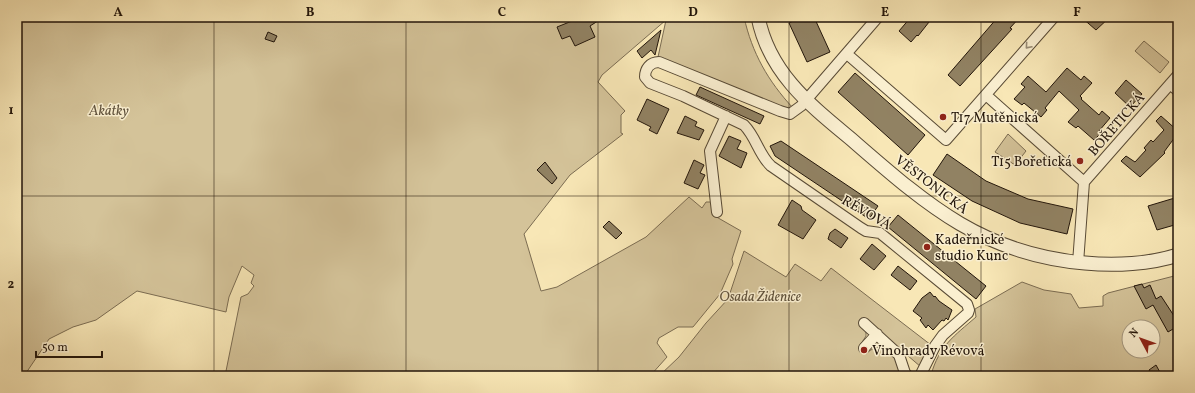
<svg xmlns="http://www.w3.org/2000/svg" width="1195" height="393" font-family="Vollkorn,serif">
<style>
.green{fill:#d4c399;stroke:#7b6c52;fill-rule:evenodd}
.building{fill:#918263;stroke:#22150a}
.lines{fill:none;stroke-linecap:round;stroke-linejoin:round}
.minor-casing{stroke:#584a35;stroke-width:12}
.tertiary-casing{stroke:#584a35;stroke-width:15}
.minor{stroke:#faefd0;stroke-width:10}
.tertiary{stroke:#faefd0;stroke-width:13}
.oneway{stroke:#998d77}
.grid{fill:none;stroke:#22150a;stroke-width:1;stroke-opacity:0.55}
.poi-dot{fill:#8f2418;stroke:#faefd0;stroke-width:1.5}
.labels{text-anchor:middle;stroke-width:3;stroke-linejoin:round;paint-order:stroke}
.park-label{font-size:14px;font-style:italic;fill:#60523c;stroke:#faefd0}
.poi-label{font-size:14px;fill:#22150a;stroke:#faefd0;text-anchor:start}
.street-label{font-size:14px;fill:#22150a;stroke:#faefd0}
.neatline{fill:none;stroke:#22150a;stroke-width:1.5}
.grid-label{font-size:13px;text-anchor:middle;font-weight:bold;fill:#22150a}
</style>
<rect width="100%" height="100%" fill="#f8e7b6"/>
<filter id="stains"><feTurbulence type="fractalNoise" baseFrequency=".005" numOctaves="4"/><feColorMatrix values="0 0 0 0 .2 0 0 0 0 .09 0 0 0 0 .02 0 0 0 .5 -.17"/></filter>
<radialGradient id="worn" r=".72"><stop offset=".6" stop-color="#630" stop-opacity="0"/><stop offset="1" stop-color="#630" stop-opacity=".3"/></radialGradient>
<path class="green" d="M17,17H744C752,53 768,81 793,108L787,111L775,104L658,57L666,20L602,75L598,82L625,111L621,115V133L623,134L570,175L524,234L541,291L557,287L646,237L689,197L702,208L706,202H711L713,215L741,231L732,259L733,264L720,294L693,327H678L659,338L657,343L667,357L650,376H225L241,297L248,294L254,286L251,283L254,275L242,266L229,297L226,312L137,291L96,320L73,327L49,339L24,376H17Z
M1144,41L1169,62L1160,73L1135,51Z
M1008,134L1026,151L1015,165L995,152Z
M744,251L786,277L795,264L821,281L831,268L931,345L921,367L866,320V336L859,347L866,354C877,343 890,345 896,360C899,366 899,371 901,376H659L679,357L706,323L728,299Z
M1178,275V376H928L931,375C939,346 954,336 976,317L975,309L1022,282L1044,290L1071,294L1079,308L1103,306V296L1108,293ZM1129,327H1153V351H1129Z"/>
<path class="building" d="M582,17H604L590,26L595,37L575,46L570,36L562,39L557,27Z
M801,17H814L830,52L807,62L789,23Z
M911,17H933L918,36L917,35L911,42L899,31Z
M998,17H1020L1010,28L1012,29L960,86L948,75Z
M1081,17H1110L1096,30Z
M661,30L655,55L651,50L642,58L637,51Z
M268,32L277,36L274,42L265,39Z
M1067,68L1081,80L1084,76L1092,83L1080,96L1082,98L1081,99L1099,115L1102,111L1110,118L1099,131L1101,133L1094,140L1078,126L1076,128L1068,122L1079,110L1059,91L1045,108L1047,110L1041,117L1024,103L1022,105L1014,99L1025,87L1021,84L1028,76L1046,92Z
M855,73L925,135L908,155L838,92Z
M1126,80L1142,94L1130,107L1115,93Z
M700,87L764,116L760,124L696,95Z
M647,99L669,109L657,134L649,130L651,127L637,120Z
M685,116L697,122L695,126L704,130L699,140L677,133Z
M1161,116L1178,131V133L1164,152L1165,153L1140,177L1121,161L1126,156L1135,162L1146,150L1144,148L1151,140L1153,142L1164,130L1156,121Z
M729,136L741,141L737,149L747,153L741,168L719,156Z
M781,141L878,206L869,219L775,156L770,146Z
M947,154L986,181L1028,199L1073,209L1067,234L1020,223L972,201L933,175Z
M694,160L704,165L700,173L705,175L698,189L684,183Z
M545,162L557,178L552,184L537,170Z
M1178,197V224L1157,230L1148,206Z
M792,200L801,206L802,210L816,220L803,239L778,225Z
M898,215L986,286L976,299L888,227Z
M609,221L622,233L616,239L603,227Z
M835,229L848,238L841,248L828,239L830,233Z
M872,244L886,256L874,270L860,259Z
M898,266L917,281L910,290L891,275Z
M1142,284L1144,288L1150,285L1156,299L1161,296L1178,322V326L1168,332L1153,305L1146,309L1134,286Z
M930,292L934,297L935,296L939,301L952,310L948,320L946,318L944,321L942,320L933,330L928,325L926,328L920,320L922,318L913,311L922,298Z
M1156,365L1162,376H1152L1149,370Z"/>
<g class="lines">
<defs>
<path id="minor" d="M878,17L801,106L790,114L780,111L659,62C650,62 645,69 645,77L650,83L683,96L744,125C756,137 759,155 771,166L861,228L866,231L880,233L967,304L969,310L968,313L943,335L935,346L920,376
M847,54L946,140L1054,17
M1170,84L1178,91
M986,95L1084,182
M717,212L710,151L726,116
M1078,263L1084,182L1178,75
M864,323L899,355L905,373L908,376
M864,348L877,334"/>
<path id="tertiary" d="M758,17C769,73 810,105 851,139C926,204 981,254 1085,263C1115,266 1150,264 1178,255"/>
</defs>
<use href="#minor" class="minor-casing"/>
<use href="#tertiary" class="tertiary-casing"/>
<use href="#minor" class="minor"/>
<use href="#tertiary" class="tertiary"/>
</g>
<defs><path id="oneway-chevron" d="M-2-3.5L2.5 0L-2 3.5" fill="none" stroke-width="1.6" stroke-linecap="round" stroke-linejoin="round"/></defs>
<use class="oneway" href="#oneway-chevron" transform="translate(1028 46) rotate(131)"/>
<path class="grid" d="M214,17V376M406,17V376M598,17V376M789,17V376M981,17V376M17,196H1178"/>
<g class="poi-dot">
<circle cx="943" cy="117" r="4"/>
<circle cx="1080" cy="161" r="4"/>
<circle cx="927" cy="247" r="4"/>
<circle cx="864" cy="350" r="4"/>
</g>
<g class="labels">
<g class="park-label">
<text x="109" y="115">Akátky</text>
<text x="760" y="301">Osada Židenice</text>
</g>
<g class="poi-label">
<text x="951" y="122">T17 Mutěnická</text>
<text x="1072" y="166" text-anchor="end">T15 Bořetická</text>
<text x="935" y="244">Kadeřnické<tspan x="935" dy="16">studio Kunc</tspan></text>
<text x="872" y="355">Vinohrady Révová</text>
</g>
<g class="street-label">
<text transform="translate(1116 124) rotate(-49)" y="5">BOŘETICKÁ</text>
<text transform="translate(932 184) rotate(37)" y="5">VĚSTONICKÁ</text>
<text transform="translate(867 212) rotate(30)" y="5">RÉVOVÁ</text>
</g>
</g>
<rect width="1195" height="393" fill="none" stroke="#f8e7b6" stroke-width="44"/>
<g transform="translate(1141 339) rotate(311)"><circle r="19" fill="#faefd0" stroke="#a49881"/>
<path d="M0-3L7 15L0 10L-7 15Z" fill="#8f2418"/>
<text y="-6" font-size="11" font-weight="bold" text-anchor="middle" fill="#22150a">N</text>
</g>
<path d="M36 351v6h66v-6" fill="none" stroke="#22150a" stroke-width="2"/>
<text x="42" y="351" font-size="12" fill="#22150a" stroke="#faefd0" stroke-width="3" paint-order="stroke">50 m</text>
<rect x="22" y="22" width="1151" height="349" class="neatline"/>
<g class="grid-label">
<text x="118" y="16">A</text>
<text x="310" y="16">B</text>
<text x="502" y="16">C</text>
<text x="693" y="16">D</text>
<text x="885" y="16">E</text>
<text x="1077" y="16">F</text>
<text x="11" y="114">1</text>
<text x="11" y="288">2</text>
</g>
<rect width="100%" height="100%" filter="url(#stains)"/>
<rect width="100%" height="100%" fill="url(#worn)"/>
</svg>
